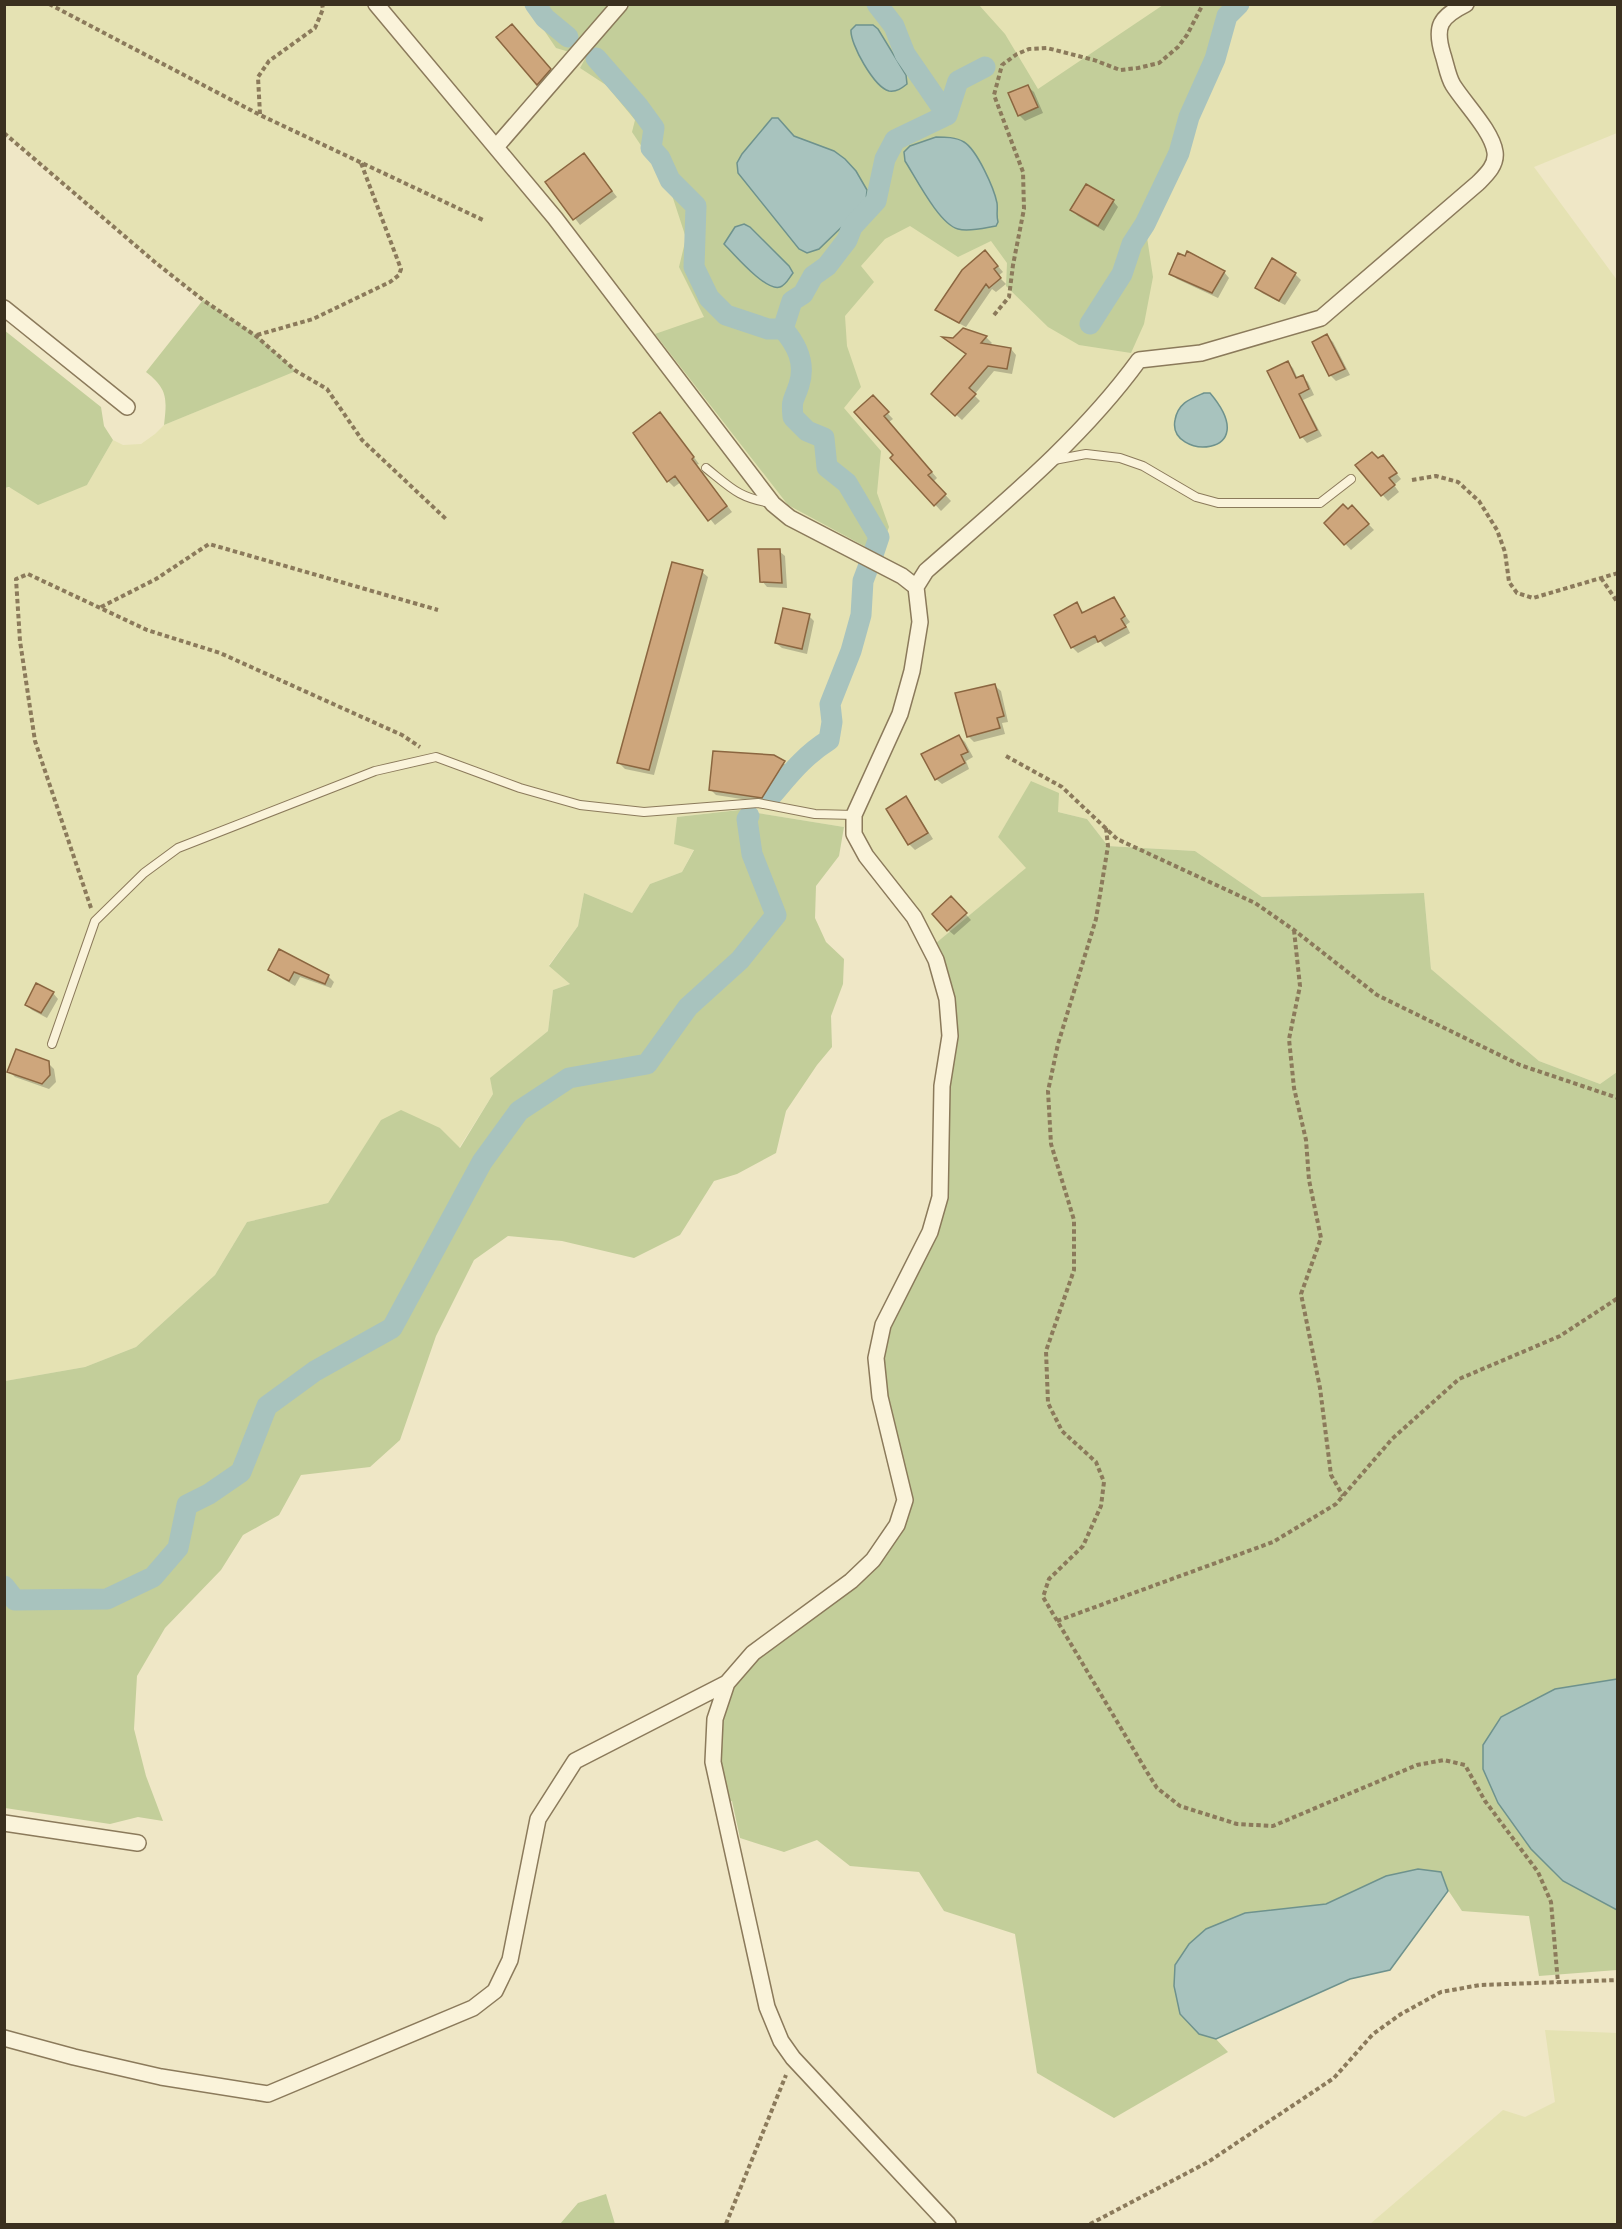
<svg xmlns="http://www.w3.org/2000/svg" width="1622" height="2229" font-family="'Zilla Slab',serif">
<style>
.farmland{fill:#e5e2b3}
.green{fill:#c3ce9a}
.water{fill:#a8c3be;stroke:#6e928d;stroke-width:1.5}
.shadow{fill:#0003}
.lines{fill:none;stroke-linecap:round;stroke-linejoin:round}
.canal{stroke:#a8c3be;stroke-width:21}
.building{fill:#cea67c;stroke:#8b6640;stroke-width:1.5}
.lane-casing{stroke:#8b7a5b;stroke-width:10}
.street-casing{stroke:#8b7a5b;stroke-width:18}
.path{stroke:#8b7a5b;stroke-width:4;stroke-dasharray:4.5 3;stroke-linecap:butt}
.lane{stroke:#faf3da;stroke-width:8}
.street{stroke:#faf3da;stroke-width:15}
</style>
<rect width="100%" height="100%" fill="#efe7c6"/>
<path class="farmland" d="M5,5H1617V133L1534,167L1617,280V1072L1600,1084L1539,1061L1431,969L1424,893L1262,897L1195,851L1108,846L1087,819L1058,812L1032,781L998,837L1027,868L930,948L854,834L844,827L739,810L677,817L675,844L694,849L682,872L650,884L632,913L584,893L578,926L549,965L570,984L553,990L548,1031L491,1078L493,1094L459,1148L440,1128L379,1124L328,1203L247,1222L215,1275L136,1347L85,1367L5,1381V488L87,485L113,440L123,445L141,444L155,434L164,425L296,370L256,335L203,300L156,263L5,133Z
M1545,2030L1617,2033V2224H1370L1503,2110L1525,2117L1555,2102Z"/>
<path class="green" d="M527,5H979L1005,34L1038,89L1163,5H1239L1227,17L1215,59L1189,117L1179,153L1145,224L1153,277L1144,324L1131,353L1079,345L1048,327L1006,286L1007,263L991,241L958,257L910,226L885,239L861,266L874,282L845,316L847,346L861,387L844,408L881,451L877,493L889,527L879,554L788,505L655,334L704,317L679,267L686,238L670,189L632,132L635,120L606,85L580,68L586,57L556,48Z
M203,300L256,335L296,371L164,425C167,399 168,389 146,372Z
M4,330L101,407L104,426L113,440L87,485L38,505L9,487L5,488Z
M1031,781L1059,793L1058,812L1087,819L1108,846L1195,851L1262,897L1424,893L1431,969L1539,1061L1600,1084L1617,1072V1679L1555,1689L1483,1745V1769L1498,1803L1563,1881L1617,1910V1970L1539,1976L1529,1916L1462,1911L1448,1890L1441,1872L1418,1869L1386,1876L1326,1904L1245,1913L1194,2029L1216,2039L1228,2052L1114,2118L1037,2073L1015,1934L944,1911L919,1872L850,1866L817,1840L784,1852L740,1838L732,1801L722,1804L713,1762L727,1683L851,1581L905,1500L876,1358L930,1232L950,1036L930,948L1026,868L998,837Z
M739,810L844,827L839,856L816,886L815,918L826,942L844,959L843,984L831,1016L832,1047L817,1065L786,1111L776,1153L737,1174L714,1181L680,1235L634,1258L562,1241L508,1236L474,1260L436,1336L400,1440L370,1467L301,1475L279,1515L243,1535L221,1570L165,1628L137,1676L134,1729L146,1776L163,1821L138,1817L110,1824L5,1808V1381L85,1367L136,1347L215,1275L247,1222L328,1203L381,1120L401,1110L440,1128L460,1148L493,1094L490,1078L548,1031L553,990L570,984L549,966L578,926L584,893L632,913L650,884L682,872L694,850L674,844L677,817Z
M606,2194L615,2224H560L578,2203Z"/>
<path class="water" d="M856,25H873L878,29L906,75L907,84C902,88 897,92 889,91C874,87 850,44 851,30Z
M772,118H778L794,136L834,151L845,159L856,171L867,190L866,200L851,218L819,249L807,253L799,249L738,173L737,163L742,154Z
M936,137C945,137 956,137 964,142C977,150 994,188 997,203C998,210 996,215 998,222L996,226C984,228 969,232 958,229C939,224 916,178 905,161L904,152L910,146Z
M744,224L750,227L789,266L793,273C789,278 786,285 780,287C766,292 734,254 724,244L735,227Z
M1204,393H1210C1266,459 1167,460 1175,420C1178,403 1190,399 1204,393Z
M1617,1679H1618L1617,1910L1563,1881L1531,1849L1498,1803L1483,1769V1745L1501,1717L1555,1689Z
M1418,1869L1441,1872L1448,1891L1390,1970L1350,1979L1216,2039L1199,2034L1180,2014L1174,1986L1175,1965L1189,1944L1206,1929L1245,1913L1326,1904L1386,1876Z"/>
<path class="shadow" d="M517,31L556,75L543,90L498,37Z
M1028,87L1034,92L1043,113L1025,121L1019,115Z
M584,155L617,197L580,225L548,182Z
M1113,201L1118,207L1104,231L1078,216L1072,210Z
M991,258L1003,272L998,276L1006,284L996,292L992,289L966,327L943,315L937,309Z
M1224,272L1229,278L1218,298L1177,279L1171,273Z
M1295,274L1301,280L1285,305L1262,293L1257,287Z
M963,329L986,337L992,343L989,346L1011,349L1016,355L1012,374L994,371L974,395L980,401L962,420L933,394L967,355L950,342Z
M1327,336L1333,342L1350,375L1336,381L1330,375Z
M1287,362L1293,368L1298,379L1303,377L1308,382L1314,395L1303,400L1322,436L1307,443L1302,437Z
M873,398L893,419L889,422L937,478L933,482L951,501L941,511L893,458L895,455Z
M666,420L699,464L696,465L732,512L715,525L681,482L674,487L668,481Z
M1378,460L1388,463L1401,479L1394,485L1399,492L1388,501L1357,466Z
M1352,507L1374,530L1351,550L1326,523Z
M779,551L785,556L787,588L767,587L762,581Z
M702,572L708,577L654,775L625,769L619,763Z
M1113,599L1130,622L1126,625L1130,633L1105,647L1100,641L1078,653L1072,647L1077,604L1084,613Z
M809,616L814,621L807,654L782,648L776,643Z
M995,686L1001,691L1008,722L1002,723L1005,734L974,742L968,736Z
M959,736L965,742L973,757L966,761L969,769L942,784L936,779Z
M773,756L790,768L768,803L716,795L711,790Z
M906,798L911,804L933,839L915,850L909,844Z
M951,898L971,920L954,935L948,930Z
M280,951L328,976L334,982L331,988L300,977L295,986L276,975L270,970Z
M53,993L58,999L47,1018L32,1010L26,1004Z
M48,1063L54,1069L56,1082L49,1089L15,1077L9,1071Z"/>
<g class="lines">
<path class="canal" d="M535,4L545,18L568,37
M877,4L894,26L905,54L947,115
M596,58L638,106L654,128L651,148L660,158L670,180L696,206L694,267L709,298L726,315L768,329H783C797,345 806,363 799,385C794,401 791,398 793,417L807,431L824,438L827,467L847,483L879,537L873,555
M1090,324L1122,274L1132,244L1145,224L1179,153L1189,117L1215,59L1227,16L1239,4
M783,329L792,301L803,294L813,276L827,266L847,240L852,227L876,201L885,159L895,140L947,115L958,81L985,67
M772,795C790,774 805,755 829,740L832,722L830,704L851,651L861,615L863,581L869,565
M4,1586L15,1600L107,1599L153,1577L178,1548L187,1505L209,1494L241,1472L267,1406L315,1371L392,1328L482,1162L519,1111L569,1078L647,1064L688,1007L740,960L776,915L752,854L747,819L749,816"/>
</g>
<path class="building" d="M512,24L551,69L537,85L496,37Z
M1028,85L1038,107L1018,116L1008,93Z
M584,153L612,191L573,220L545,182Z
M1086,184L1114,200L1098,226L1070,210Z
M985,250L998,266L994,269L1001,278L989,288L986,284L959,323L935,310L962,270Z
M1187,251L1225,271L1212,293L1169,274L1178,253L1185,256Z
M1272,258L1296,273L1279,301L1255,288Z
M963,328L987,336L981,343L1011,348L1007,369L988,366L969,388L976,394L955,416L931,394L966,354L942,337L953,338Z
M1327,334L1345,369L1329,376L1312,342Z
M1288,361L1296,378L1303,375L1309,389L1299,394L1317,430L1300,438L1267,371Z
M873,395L889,412L884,416L932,472L928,475L946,494L934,506L890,458L893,455L854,412Z
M660,412L694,457L692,459L727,506L708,521L675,476L667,482L633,433Z
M1372,452L1378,458L1383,455L1397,473L1389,478L1395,485L1381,496L1355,465Z
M1343,504L1348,509L1352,505L1369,524L1344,545L1324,523Z
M758,549H780L782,583L760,582Z
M672,562L703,570L649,770L617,763Z
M1114,597L1125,616L1121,619L1126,627L1098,642L1095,636L1071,648L1054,615L1077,602L1082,613Z
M783,608L810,614L802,649L775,643Z
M995,684L1004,716L997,718L1000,728L967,737L955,693Z
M959,735L968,752L961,755L965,763L935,780L921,754Z
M713,751L774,755L785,761L762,798L709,790Z
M906,796L928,833L908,845L886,809Z
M951,896L967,913L947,931L932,914Z
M279,949L329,975L325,984L294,972L289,981L268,970Z
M36,983L54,992L41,1013L25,1005Z
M16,1049L49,1061L50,1075L42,1084L7,1072Z"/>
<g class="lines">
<defs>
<path id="lane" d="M1054,460L1086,454L1120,458L1143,466L1196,497L1218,503H1320L1351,479
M706,468C731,488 739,498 771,503
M52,1044L95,921L144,873L178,848L375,771L436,757L520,788L580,805L644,812L758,803L815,814L854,815"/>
<path id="street" d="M376,4L555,218L773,504L790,518L902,576L916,587L920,622L912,671L900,714L854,815V834L866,856L914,917L936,960L947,999L950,1036L942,1086L940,1197L930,1232L883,1325L876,1358L880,1397L905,1500L897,1525L873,1560L851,1581L753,1653L727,1683L715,1719L713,1762L767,2007L781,2041L793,2058L948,2224
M496,147L620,4
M4,308L127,407
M916,587L926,571C1001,505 1080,441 1139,360L1201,353L1321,318L1478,183C1486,175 1497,165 1495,152C1492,131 1465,104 1453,85C1448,77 1446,64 1443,55C1434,26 1440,17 1466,4
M4,1823L138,1843
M4,2038L74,2057L161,2077L268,2094L473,2008L495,1991L510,1960L538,1819L575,1761L727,1683"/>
</defs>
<use href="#lane" class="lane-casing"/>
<use href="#street" class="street-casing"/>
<path class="path" d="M49,4L260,115L483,220
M260,114L258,77L269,61L315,28L323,9L322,4
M4,133L156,263L203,300L256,336L296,371L327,389L362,440L447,520
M994,315L1009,297L1013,265L1024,209L1023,172L994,95L1002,65L1017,54L1029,49L1047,48L1094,60L1120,70L1138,68L1159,63L1178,47L1187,35L1203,4
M257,335L313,319L390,282L399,275L401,269L361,163
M1412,480L1436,476L1458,482L1479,501L1497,530L1505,552L1509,582L1517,593L1533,598L1618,573
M1601,578L1618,603
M101,607L156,579L209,544L438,610
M1006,756L1062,787L1117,839L1255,903L1294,930L1377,995L1520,1065L1618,1098
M1106,828L1108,846L1096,919L1058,1044L1048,1091L1051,1144L1074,1220V1270L1046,1351L1048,1403L1062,1431L1096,1462L1104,1482L1101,1506L1083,1546L1049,1579L1043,1597L1147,1772L1157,1788L1180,1806L1237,1824L1273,1826L1417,1765L1444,1760L1465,1765L1485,1801L1538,1872L1551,1902L1558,1983
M91,908L35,741L20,641L16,579L28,574L147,630L220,653L402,735L420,747
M1294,930L1300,986L1289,1039L1294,1088L1306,1140L1309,1180L1321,1238L1301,1294L1320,1388L1331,1475L1343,1496
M1057,1621L1273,1542L1336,1504L1392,1439L1459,1379L1560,1336L1618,1298
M726,2224L786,2075
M1090,2224L1208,2162L1334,2078L1373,2034L1401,2014L1441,1992L1480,1985L1618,1980"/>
<use href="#lane" class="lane"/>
<use href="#street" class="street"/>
</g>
<rect width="1622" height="2229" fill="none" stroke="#3b301f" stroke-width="12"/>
</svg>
